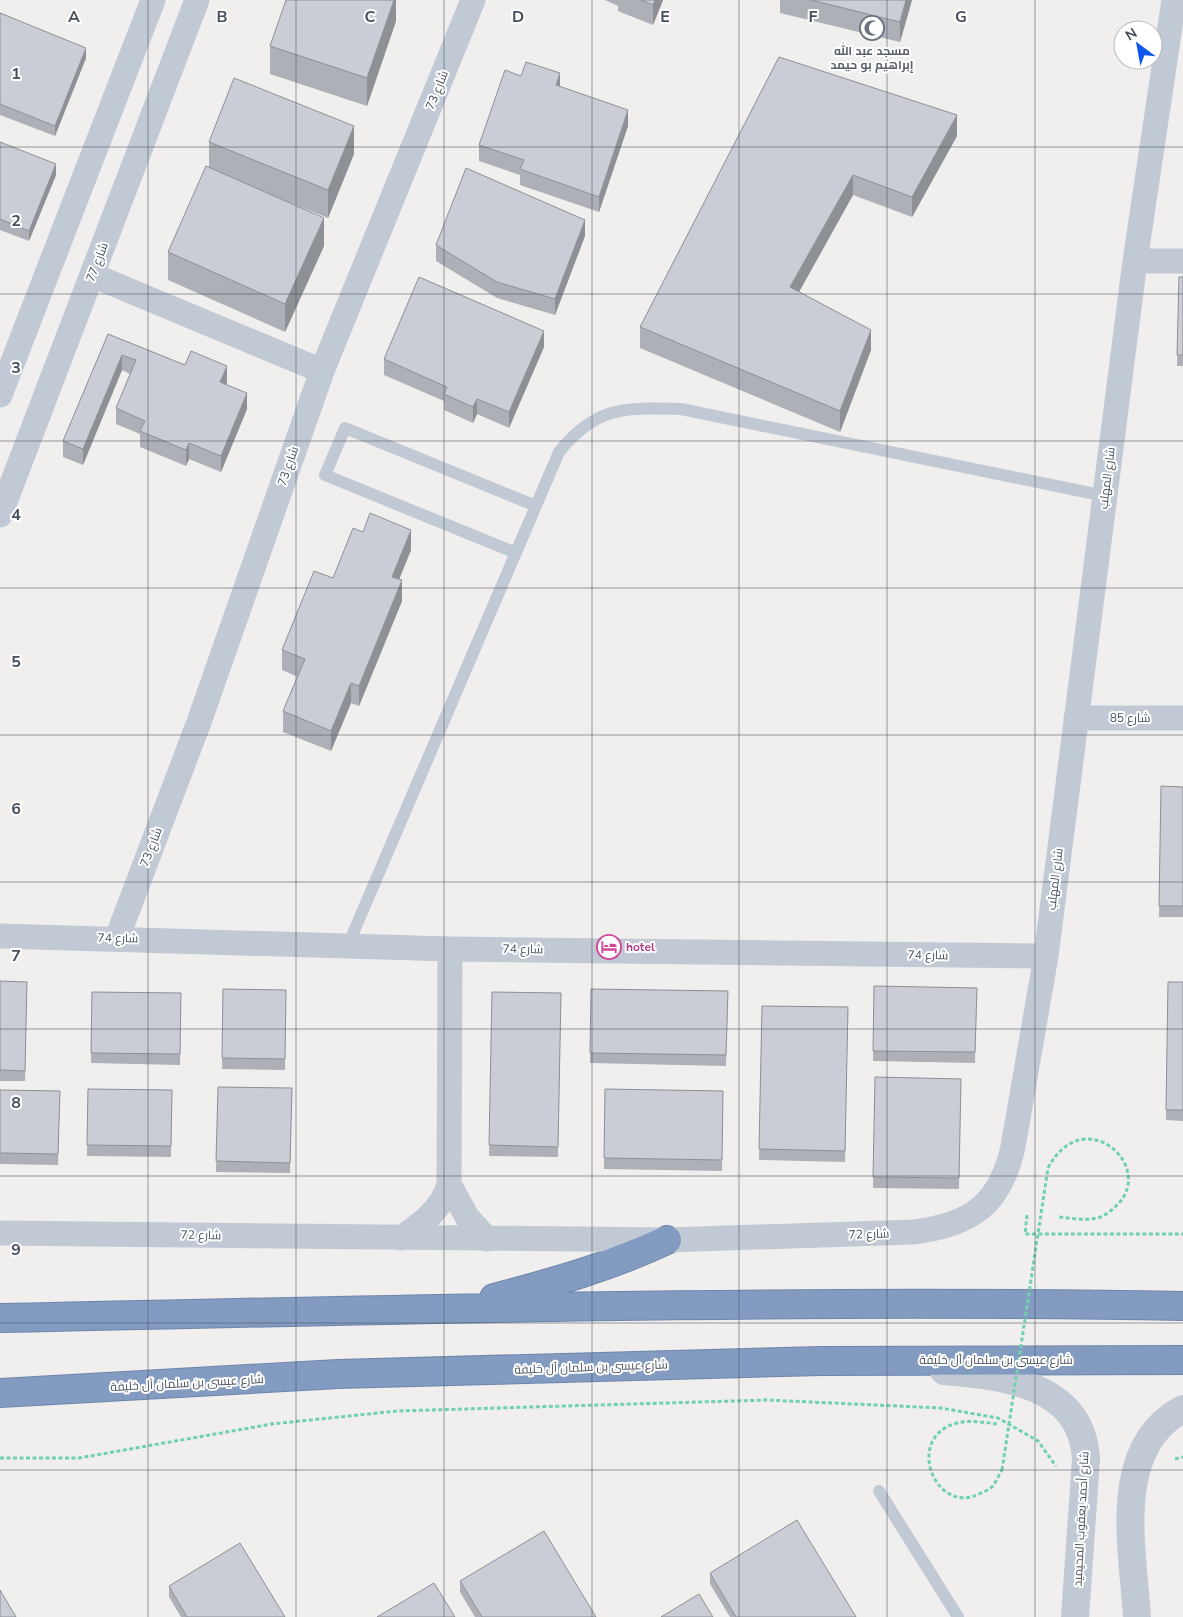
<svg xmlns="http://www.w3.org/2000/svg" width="1183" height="1617" font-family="'Nunito Sans',Cairo,sans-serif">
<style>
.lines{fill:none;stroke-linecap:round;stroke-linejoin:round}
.motorway-casing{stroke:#6e86ac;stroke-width:30}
.path{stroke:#70d2ac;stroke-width:3;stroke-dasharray:4 2.5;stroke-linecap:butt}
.service{stroke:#c1c9d5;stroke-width:12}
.minor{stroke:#c1c9d5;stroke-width:25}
.tertiary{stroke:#c1c9d5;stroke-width:28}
.motorway{stroke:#839bc1;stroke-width:28}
.path-bridge{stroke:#70d2ac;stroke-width:3;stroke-dasharray:4 2.5;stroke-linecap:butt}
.wall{fill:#aeb0b7}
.shaded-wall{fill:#8d9095}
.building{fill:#cacdd5;stroke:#8d9095}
.grid{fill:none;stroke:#46505d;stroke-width:1;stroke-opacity:0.55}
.labels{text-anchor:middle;stroke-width:4;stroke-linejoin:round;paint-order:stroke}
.worship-label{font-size:12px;font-weight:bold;fill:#5b616d;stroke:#fff}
.street-label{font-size:12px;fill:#46505d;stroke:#fff}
.hotel-label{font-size:12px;font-weight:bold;fill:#b23c85;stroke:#fff;text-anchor:start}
.grid-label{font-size:16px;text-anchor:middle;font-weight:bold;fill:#46505d;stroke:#fff;stroke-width:4;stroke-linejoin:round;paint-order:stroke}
</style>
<rect width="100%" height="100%" fill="#f1efee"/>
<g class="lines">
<defs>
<path id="motorway" d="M494,1298C555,1282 609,1267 667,1240
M0,1318C394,1310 789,1299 1183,1306
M0,1393L338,1374L822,1361L1183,1360"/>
</defs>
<use href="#motorway" class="motorway-casing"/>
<path class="path" d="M1048,1168C1083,1102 1154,1164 1119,1203C1113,1209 1106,1216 1097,1218C1085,1221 1071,1218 1059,1217
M1027,1215L1025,1234H1183
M997,1424C982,1422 965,1419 951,1425C906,1443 937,1515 979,1494C983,1492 989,1490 992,1487C996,1482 999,1475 1002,1470
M0,1458H79L272,1424L397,1411L767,1400L941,1408L998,1418L1038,1441L1056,1466
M1175,1459L1183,1457"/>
<path class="service" d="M516,553L325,475L345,428L536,506
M348,945L559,452C597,405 625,408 681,409L1105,496
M879,1491L958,1617"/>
<path class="minor" d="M1135,261H1183
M92,275L322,371
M0,395L153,0
M0,515L197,0
M1076,718H1183
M0,936L450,949L1046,956
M117,938L199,722L322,371L473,0
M449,1184L467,1217L487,1239
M0,1233L667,1240L913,1232C971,1225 1000,1205 1013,1147L1046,956L1135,261L1174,0
M401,1238C422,1224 442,1209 449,1184L450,949"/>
<path class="tertiary" d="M944,1371C1003,1376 1082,1384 1086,1459L1075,1617
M1137,1617C1133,1550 1110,1447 1183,1409"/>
<use href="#motorway" class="motorway"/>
<path class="path-bridge" d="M1002,1470L1048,1168"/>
</g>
<path class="wall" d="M396,0V21L367,106L270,74V46Z
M605,0H663L653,25L618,11V6Z
M780,0H912L900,42L780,13Z
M0,13L86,58L55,136L0,115Z
M779,57L957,136L912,217L853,195L799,292L871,350L840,432L640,348V327Z
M521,76L560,86L628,126L599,212L520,185V175L479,161V145Z
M0,142L56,175L29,241L0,230Z
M209,142L354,154L328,218L268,194L324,246L285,332L168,280V252L209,167Z
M585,236L555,315L497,298L436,261V245Z
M1179,277H1183V366H1177Z
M108,334L227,382L226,385L247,409L221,472L189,459L186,466L140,447V434L116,424V408L130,374L122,370L83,465L63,457V441Z
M544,347L509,428L477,414L473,423L444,410V401L384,375V359Z
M411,550L399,579L402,601L359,706L351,703L331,751L283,732V711L298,677L282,670V650L333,578Z
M1161,786L1183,787V917H1159Z
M0,981L27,982L25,1081H0Z
M1168,982H1183V1121L1166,1120Z
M874,986L977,988L975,1063L873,1061Z
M223,989L286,990L285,1070L222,1069Z
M591,989L728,991L726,1066L590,1063Z
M92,992L181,993L180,1065L91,1063Z
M492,992L561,993L558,1157L489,1156Z
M762,1006L848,1007L845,1162L759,1160Z
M875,1077L961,1079L959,1189L873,1188Z
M218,1087L292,1088L290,1173L216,1172Z
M88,1089L172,1090L171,1157L87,1156Z
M605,1089L723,1091L722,1171L604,1169Z
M0,1090L60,1091L58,1165L0,1164Z
M710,1573L856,1617H730L710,1584Z
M460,1581L596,1617H475L460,1592Z
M169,1586L285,1617H181L169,1597Z"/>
<path class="shaded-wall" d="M394,0H396V21L367,106V78Z
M655,0H663L653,25V5Z
M906,0H912L900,42V22Z
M86,48V58L55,136V126Z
M560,73V89L556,85Z
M628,110V126L599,212V197Z
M957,115V136L912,217V197Z
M354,126V154L328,218V190Z
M56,164V175L29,241V231Z
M853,175V195L790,308V287Z
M324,218V246L285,332V304Z
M585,220V236L555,315V299Z
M871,330V350L840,432V411Z
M544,331V347L509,428V412Z
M122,355V370L83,465V449Z
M227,366V382L220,398V382Z
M247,393V409L221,472V456Z
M477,399V414L473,423V407Z
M189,443V459L186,466V450Z
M411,530V550L392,597V577Z
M402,580V601L359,706V686Z
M351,683V703L331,751V731Z"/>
<path class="building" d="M286,0H394L367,78L270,46Z
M641,0H655L653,5Z
M811,0H906L900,22Z
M0,13L86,48L55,126L0,104Z
M779,57L957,115L912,197L853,175L790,287L871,330L840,411L640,327Z
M526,62L560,73L556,85L628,110L599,197L520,169L524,160L479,145L505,70L521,76Z
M234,78L354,126L328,190L209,142Z
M0,142L56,164L29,231L0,219Z
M206,166L324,218L285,304L168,252Z
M466,168L585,220L555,299L497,282L436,245Z
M419,277L544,331L509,412L477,399L473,407L444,394L447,387L384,359Z
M1179,277H1183V355H1177Z
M108,334L185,365L191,351L227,366L220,382L247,393L221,456L189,443L186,450L140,431L145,421L116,408L136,360L122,355L83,449L63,441Z
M370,513L411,530L392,577L402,580L359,686L351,683L331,731L283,711L305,659L282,650L314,571L333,578L353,528L363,532Z
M1161,786L1183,787V906H1159Z
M0,981L27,982L25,1071L0,1070Z
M1168,982H1183V1110H1166Z
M874,986L977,988L975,1052L873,1051Z
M223,989L286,990L285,1059L222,1058Z
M591,989L728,991L726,1055L590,1053Z
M92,992L181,993L180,1054L91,1053Z
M492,992L561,993L558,1147L489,1145Z
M762,1006L848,1007L845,1151L759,1149Z
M875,1077L961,1079L959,1178L873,1177Z
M218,1087L292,1088L290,1163L216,1161Z
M88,1089L172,1090L171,1146L87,1145Z
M605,1089L723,1091L722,1160L604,1158Z
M0,1090L60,1091L58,1154L0,1153Z
M797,1520L856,1617H736L710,1573Z
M544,1531L596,1617H482L460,1581Z
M240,1543L285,1617H187L169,1586Z
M434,1583L455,1617H377Z
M0,1590L16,1617H0Z
M699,1594L713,1617H661Z"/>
<path class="grid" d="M148,0V1617M296,0V1617M444,0V1617M592,0V1617M739,0V1617M887,0V1617M1035,0V1617M0,147H1183M0,294H1183M0,441H1183M0,588H1183M0,735H1183M0,882H1183M0,1029H1183M0,1176H1183M0,1323H1183M0,1470H1183"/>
<defs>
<symbol id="mosque-ring" viewBox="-11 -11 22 22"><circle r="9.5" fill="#fff" stroke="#6b7280" stroke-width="1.5"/><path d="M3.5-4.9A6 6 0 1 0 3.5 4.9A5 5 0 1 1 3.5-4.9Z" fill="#6b7280"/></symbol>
<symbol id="hotel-ring" viewBox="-11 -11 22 22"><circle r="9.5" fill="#fff" stroke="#d1479c" stroke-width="1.5"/><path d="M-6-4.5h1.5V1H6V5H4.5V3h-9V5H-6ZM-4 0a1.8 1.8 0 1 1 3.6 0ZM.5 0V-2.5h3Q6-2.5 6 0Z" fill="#d1479c"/></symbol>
</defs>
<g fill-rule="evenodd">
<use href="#mosque-ring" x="858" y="14" width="28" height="28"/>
<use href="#hotel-ring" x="595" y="933" width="28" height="28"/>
</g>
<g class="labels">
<g class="worship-label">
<text x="872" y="55">مسجد عبد الله<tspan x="872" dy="14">إبراهيم بو حيمد</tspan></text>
</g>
<g class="street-label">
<text transform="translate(437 90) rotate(-68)" y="4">شارع 73</text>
<text transform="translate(97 262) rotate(-69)" y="4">شارع 77</text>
<text transform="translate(288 466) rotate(-71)" y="4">شارع 73</text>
<text transform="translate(1107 478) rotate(-83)" y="4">شارع المهلب</text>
<text x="1130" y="722">شارع 85</text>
<text transform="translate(151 847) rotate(-69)" y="4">شارع 73</text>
<text transform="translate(1055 879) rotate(-83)" y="4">شارع المهلب</text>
<text transform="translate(118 938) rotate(1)" y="4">شارع 74</text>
<text transform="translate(523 949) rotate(1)" y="4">شارع 74</text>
<text transform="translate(928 955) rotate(1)" y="4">شارع 74</text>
<text transform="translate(869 1234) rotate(-2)" y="4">شارع 72</text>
<text transform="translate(201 1235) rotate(1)" y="4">شارع 72</text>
<text x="996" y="1364">شارع عيسى بن سلمان آل خليفة</text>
<text transform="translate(591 1367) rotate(-2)" y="4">شارع عيسى بن سلمان آل خليفة</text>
<text transform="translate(187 1383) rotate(-3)" y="4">شارع عيسى بن سلمان آل خليفة</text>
<text transform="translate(1081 1519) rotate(-87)" y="4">شارع أحمد يعقوب المحيميد</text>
</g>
<g class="hotel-label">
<text x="626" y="951">hotel</text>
</g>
</g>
<g class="grid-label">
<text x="74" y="22">A</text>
<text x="222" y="22">B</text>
<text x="370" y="22">C</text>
<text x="518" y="22">D</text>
<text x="665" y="22">E</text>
<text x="813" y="22">F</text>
<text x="961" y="22">G</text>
<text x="16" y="79">1</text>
<text x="16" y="226">2</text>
<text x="16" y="373">3</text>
<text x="16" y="520">4</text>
<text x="16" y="667">5</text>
<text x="16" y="814">6</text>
<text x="16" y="961">7</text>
<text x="16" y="1108">8</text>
<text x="16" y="1255">9</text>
</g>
<g transform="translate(1138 45) rotate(328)"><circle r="24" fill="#ffffff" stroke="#b5b9be"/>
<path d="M0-4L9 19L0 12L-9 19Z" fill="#0e57ec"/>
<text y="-8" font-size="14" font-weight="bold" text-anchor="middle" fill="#46505d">N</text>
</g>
</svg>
